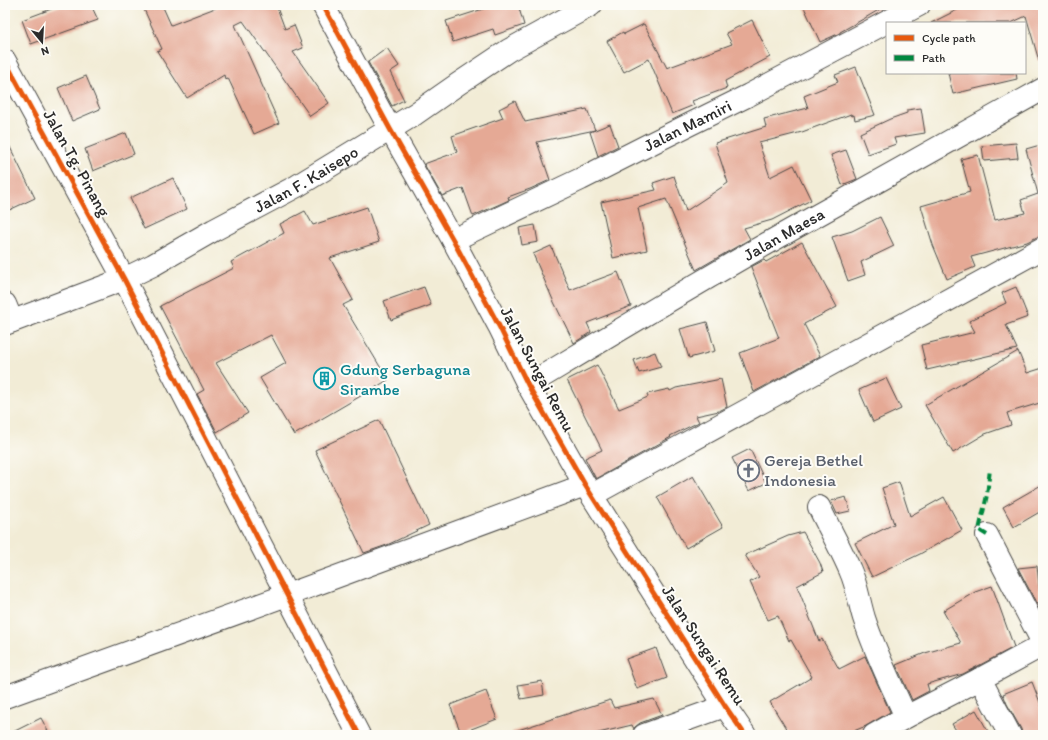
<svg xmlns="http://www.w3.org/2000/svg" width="1048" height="740" font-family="Itim,sans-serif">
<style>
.building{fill:#e5a995}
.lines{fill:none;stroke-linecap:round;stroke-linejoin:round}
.minor-casing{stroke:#494845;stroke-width:24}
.minor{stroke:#fff;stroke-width:22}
.quiet{stroke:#00873e;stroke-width:4;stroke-dasharray:8 4;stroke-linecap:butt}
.cycleway-casing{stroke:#fdfcf7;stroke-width:8}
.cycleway{stroke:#e8590c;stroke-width:5}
.labels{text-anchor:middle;stroke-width:4;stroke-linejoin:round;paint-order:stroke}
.street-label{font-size:17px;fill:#2b2b2b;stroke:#fdfcf7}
.culture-label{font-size:17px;fill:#0d838f;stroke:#fdfcf7;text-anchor:start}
.worship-label{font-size:17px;fill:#5b616d;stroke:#fdfcf7;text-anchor:start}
</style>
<rect width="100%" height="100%" fill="#fdfcf7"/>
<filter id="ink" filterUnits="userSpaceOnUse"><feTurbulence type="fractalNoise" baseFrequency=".025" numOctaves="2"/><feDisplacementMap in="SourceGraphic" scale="8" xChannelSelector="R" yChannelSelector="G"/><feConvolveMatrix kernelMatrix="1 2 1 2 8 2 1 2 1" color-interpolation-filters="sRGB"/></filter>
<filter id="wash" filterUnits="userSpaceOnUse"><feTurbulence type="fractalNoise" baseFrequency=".012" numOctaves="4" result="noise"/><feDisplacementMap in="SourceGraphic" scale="16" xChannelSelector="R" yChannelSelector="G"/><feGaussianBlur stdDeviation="0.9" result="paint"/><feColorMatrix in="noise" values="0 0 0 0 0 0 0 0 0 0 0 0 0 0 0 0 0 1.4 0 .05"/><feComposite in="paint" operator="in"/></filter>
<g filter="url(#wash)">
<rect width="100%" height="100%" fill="#f2ecd6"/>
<g id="blocks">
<path class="building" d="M62,5H91L98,20L31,44L22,20Z
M142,5H162L171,25L223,5H276L285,29L294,25L303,48L293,52L329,103L310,116L243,21L235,25L279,123L254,134L228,78L225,79L224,75L187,98L157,51L162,49Z
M485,5H518L524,25L495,35L493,29L453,42L446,21L486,8Z
M803,5H887L865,18L840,32V33L820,42Z
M967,5H1043V60L1039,61L1026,16L1011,23H931Z
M752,20L770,57L725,81L727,88L692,101L694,105L672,114L649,59L624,72L607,41L623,32L624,34L644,24L667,68L732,44L726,33Z
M387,48L399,66L390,72L404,100L392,106L368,62Z
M856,67L875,115L855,120L854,115L852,116L851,114L802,132L759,143L770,177L794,165L811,200L772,220L744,228L750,239L696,270L666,199L638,208L647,250L613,258L601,202L656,190L653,183L674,176L686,211L728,183L715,143L766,127L764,119L808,108L804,96L838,82L835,75Z
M948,73H1016L1017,79L953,94Z
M86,76L100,109L72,121L58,88Z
M515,101L525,122L587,109L595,130L537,142L550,180L530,189L508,197L509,200L473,216L463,188L442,196L424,164L457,152L452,136L503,118L499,109Z
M921,108L925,133L894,138L896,144L868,154L860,133L890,119L907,113V110Z
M610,124L618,146L598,156L590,132Z
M126,133L134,154L93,171L85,149Z
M5,137L35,198L5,212Z
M1016,143L1018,158L984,161L982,146Z
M1040,145L1043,156V193L1039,194L1043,206V236L1037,237L1027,242L971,257L975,267L947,279L933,245L921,206L970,192L961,159L978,155L995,220L1025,213L1021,200L1038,194L1026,149Z
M846,150L857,179L842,185L831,155Z
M173,178L187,209L144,229L130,198Z
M367,207L379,242L330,258L353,300L343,305L388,380L294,435L260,378L286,363L271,335L216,363L248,413L217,432L197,394L204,390L160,306L234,268L231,262L284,233L280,224L305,211L313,225Z
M880,217L894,246L861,262L865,275L848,281L832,237L852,231Z
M535,225L538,242L522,245L519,228Z
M802,242L837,307L804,324L820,356L754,392L740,353L779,338L751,267L764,260L766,262Z
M551,246L570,290L618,272L631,306L587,323L591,332L574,343L553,300L533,254Z
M424,287L431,305L391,320L384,301Z
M1016,287L1028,317L1006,325L1017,349L927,370L921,345L975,332L969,321L1006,303L1002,293Z
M707,322L715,351L689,358L680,329Z
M1018,351L1027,373L1043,368V402L1007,413L1011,425L985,434L953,453L925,405Z
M655,352L661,367L639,373L634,360Z
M597,365L619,409L648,397L647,394L669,389L670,391L676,388L721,379L727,407L719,411L696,416L699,422L670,436L671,437L596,479L585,458L602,450L567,380Z
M886,378L901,409L873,422L859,390Z
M379,420L429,525L387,545L364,553L315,450Z
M750,449L766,483L749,491L732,458Z
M693,476L723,527L686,548L657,497Z
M899,482L910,516L944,497L962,530L920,554L872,577L855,543L894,524L882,488Z
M1043,484V510L1014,527L1003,507Z
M846,497L850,511L837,514L831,501Z
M803,532L820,563L823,572L797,586L819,641L822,639L839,669L865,656L890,712L866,726L844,735H790L770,702L812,677L791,640L789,641L778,616L768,620L750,582L759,577L745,555L788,536Z
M1037,566L1042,614L1018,568Z
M992,586L1014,647L963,674L927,684L929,691L912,700L896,665L925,653L961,643L943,611L975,592Z
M656,648L667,678L637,689L626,659Z
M542,681L544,695L521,699L518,685Z
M1032,682L1043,710V735H1022L1021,729L1007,704L1003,694Z
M486,691L497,719L461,733L450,705Z
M654,699L662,715L640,723L635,727L634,729L632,725L590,735H512V732L610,700L614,708Z
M976,710L990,735H959L952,724Z
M41,718L50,735H7Z"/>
</g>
</g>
<g filter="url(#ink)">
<use href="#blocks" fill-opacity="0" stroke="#494845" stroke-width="1"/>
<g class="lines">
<defs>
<g id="minor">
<path d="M323,5L390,129L453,240L499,326L528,385L585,485L725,706L745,735"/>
<path d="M5,61L124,279L359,735"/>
<path id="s1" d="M453,240L581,179L654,142L749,95L919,5"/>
<path d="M5,304L12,321"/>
<path id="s2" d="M5,324L124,279L153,265L214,230L297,186L415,114L458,84L509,50L591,5"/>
<path id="s3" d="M528,385C618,331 707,277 798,226C880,180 962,135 1043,89"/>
<path d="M592,495L1043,248"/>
<path d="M819,507C829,528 841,549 850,570C857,585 859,602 864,618C875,652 891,684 906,717"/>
<path d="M987,535L1043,643"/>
<path d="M980,679L1010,735"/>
<path d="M5,697L287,595L585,485"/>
<path d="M644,735L725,706"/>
<path d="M874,735L906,717L980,679L1043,645"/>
</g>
</defs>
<use href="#minor" class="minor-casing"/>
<use href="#minor" class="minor"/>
<path class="quiet" d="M987,535L979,530L987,495L990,469"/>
<defs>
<path id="cycleway" d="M323,5L390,129L453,240L499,326L528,385L585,485L725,706L745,735
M5,61L124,279L359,735"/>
</defs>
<use href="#cycleway" class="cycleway-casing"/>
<use href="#cycleway" class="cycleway"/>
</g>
</g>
<defs>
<symbol id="building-ring" viewBox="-11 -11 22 22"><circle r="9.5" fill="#fdfcf7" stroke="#0f9aa8" stroke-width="1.5"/><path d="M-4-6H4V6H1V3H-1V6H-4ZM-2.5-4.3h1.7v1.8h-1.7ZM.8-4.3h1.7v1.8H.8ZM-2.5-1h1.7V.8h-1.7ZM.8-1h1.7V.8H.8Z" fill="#0f9aa8"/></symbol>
<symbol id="church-ring" viewBox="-11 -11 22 22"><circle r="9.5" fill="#fdfcf7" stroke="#6b7280" stroke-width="1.5"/><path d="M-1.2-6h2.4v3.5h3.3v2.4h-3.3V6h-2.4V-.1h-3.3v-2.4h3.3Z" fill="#6b7280"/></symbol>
</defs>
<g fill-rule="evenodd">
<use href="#building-ring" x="312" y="366" width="25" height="25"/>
<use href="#church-ring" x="736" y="458" width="25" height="25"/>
</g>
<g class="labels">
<g class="street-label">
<text dy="6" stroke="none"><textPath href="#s1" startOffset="261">Jalan Mamiri</textPath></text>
<text transform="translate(77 163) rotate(61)" y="6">Jalan Tg. Pinang</text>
<text dy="6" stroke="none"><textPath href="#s2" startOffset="335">Jalan F. Kaisepo</textPath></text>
<text dy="6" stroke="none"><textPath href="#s3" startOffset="297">Jalan Maesa</textPath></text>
<text transform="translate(538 369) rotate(62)" y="6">Jalan Sungai Remu</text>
<text transform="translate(704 645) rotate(57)" y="6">Jalan Sungai Remu</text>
</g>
<g class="culture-label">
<text x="340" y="375">Gdung Serbaguna<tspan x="340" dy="20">Sirambe</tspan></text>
</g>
<g class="worship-label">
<text x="764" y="466">Gereja Bethel<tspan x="764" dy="20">Indonesia</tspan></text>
</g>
</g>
<rect width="1048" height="740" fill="none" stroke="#fdfcf7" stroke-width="20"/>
<rect x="886" y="22" width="140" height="52" fill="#fdfcf7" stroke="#a9a8a5"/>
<rect x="894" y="35" width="20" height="6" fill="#e8590c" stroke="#a9a8a5"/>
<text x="922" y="42" font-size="12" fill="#2b2b2b">Cycle path</text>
<rect x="894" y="55" width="20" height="6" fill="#00873e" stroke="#a9a8a5"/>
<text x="922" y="62" font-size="12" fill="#2b2b2b">Path</text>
<g transform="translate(42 42) rotate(162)" stroke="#fdfcf7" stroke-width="3" paint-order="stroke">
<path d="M0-3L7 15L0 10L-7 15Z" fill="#2b2b2b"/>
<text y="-6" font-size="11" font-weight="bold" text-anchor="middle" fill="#2b2b2b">N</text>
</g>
</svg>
